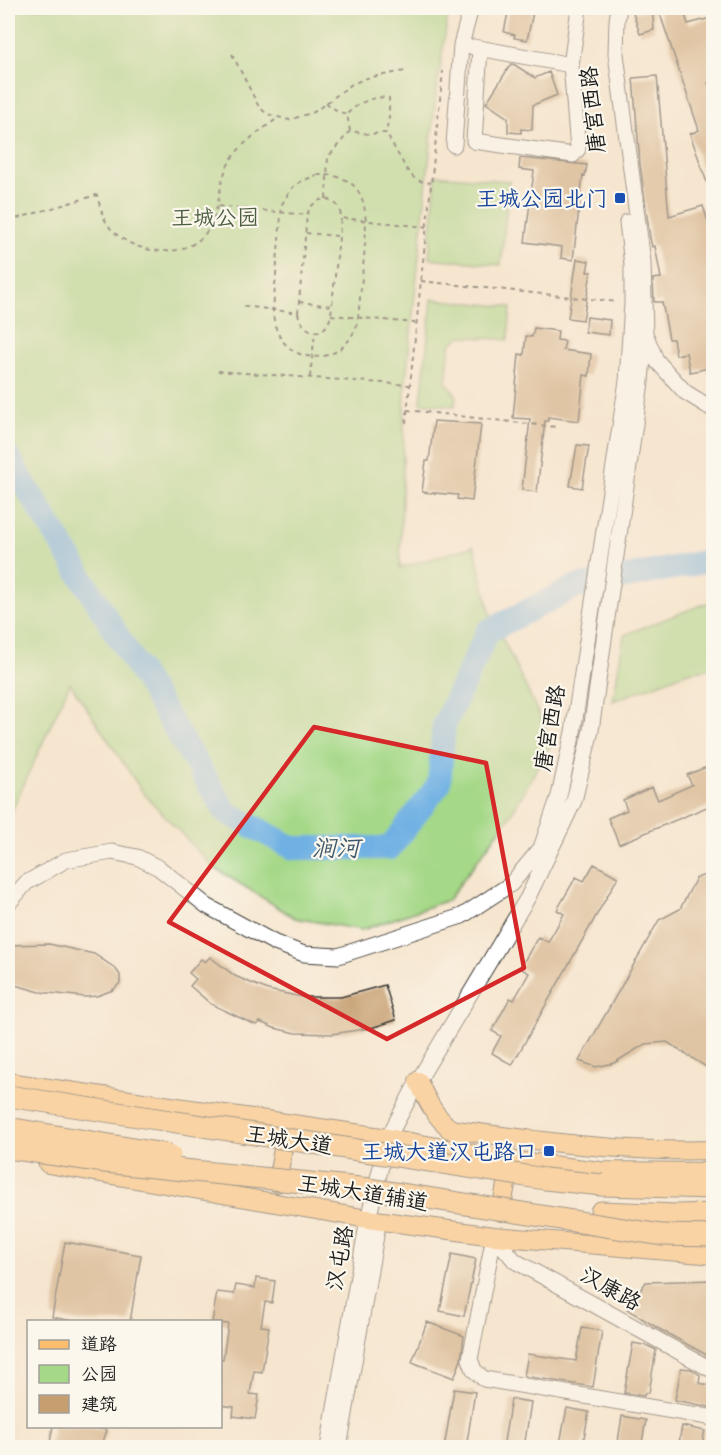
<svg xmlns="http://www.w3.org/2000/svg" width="721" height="1455" font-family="'Shantell Sans','LXGW WenKai TC',sans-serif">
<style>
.green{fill:#a5d887;stroke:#607a52;stroke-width:1.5}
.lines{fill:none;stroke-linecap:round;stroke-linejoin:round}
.river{stroke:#6fb0e3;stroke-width:24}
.building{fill:#c69e6f}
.minor-casing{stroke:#3d3a37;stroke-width:17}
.major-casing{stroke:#3d3a37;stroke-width:20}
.highway-casing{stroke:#3d3a37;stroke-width:23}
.path{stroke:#3d3a37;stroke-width:2;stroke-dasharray:4.5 4.5;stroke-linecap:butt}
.minor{stroke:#fff;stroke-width:15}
.major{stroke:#fcbd6f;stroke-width:18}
.highway{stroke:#fcbd6f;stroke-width:21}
.highway-bridge-casing{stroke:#3d3a37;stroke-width:23;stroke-linecap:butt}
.highway-bridge{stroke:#fcbd6f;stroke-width:21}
.marked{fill:none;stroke:#d62828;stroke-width:4.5;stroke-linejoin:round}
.transit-dot{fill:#1a4fb4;stroke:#fbf7ec;stroke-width:2}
.labels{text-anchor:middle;stroke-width:4.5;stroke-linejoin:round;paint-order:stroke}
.street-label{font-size:22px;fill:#1c1c1c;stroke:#fbf7ec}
.transit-label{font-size:22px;fill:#164399;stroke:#fbf7ec;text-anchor:end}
.park-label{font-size:22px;fill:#4c5e41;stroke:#fbf7ec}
.water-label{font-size:24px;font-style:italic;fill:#3d576c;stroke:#fbf7ec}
</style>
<rect width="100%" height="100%" fill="#fbf7ec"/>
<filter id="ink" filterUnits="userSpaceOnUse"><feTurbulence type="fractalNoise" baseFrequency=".0167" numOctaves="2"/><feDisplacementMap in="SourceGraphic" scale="12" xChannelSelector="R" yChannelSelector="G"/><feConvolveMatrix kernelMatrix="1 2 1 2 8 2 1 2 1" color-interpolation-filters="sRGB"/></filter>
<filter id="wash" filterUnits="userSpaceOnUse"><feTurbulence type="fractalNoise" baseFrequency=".008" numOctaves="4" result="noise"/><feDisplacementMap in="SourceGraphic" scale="24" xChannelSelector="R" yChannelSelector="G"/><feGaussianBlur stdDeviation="1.35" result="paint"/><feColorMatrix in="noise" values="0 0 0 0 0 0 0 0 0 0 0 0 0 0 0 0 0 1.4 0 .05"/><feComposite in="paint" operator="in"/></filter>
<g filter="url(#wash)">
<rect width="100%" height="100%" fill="#f6e6cf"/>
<path class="green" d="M8,8H449L436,95L405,389L400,568L474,546L490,612L552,742L510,816L448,900L362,930L295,918L213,867L144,794L70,683L8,819Z
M436,175L509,181L501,265L429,258Z
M432,299L511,307L508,340L461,336L450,345L446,382L456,395L455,406L421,403Z
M713,602V668L688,672L613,701L624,635L704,604Z"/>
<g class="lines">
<path class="river" d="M8,457L226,812L293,848H390L439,784L444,725L488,631L575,587L714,560"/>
</g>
<g id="blocks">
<path class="building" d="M509,8H534L527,40L514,38L515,35L504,32Z
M652,8L654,30L640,34L633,13Z
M658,8H683L688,24L714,17V82L708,83L714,100V197H712L690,134L699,130Z
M511,64L515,65L535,78L549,72L557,95L533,105L532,130L521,129V133L508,132V118L486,103Z
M657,76L669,216L703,206L714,241V367L690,372L686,353L676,355L673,339H669L662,302H654L653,279L661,278L655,246L652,247L650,238L640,164L633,78Z
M520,158L587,165L585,176L583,175L573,260L561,258L562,247L525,242L534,171L519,169Z
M577,259L589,261L587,272H591L583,320L568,318Z
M587,317L610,320L609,335L585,332Z
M534,328L558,331L557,340L565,341L563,350L591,354L589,376L584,375L579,421L548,417V421H545L537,492L522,490L530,419L513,418L519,354L524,355L526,336L532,337Z
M434,421L481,424L472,501L457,499L458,495L422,492L426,461H429Z
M577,445L589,446L582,488L570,486Z
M714,764V804L619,844L608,818L627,810L623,800L652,787L658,800L692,785L687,775Z
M594,864L618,877L512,1065L492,1053L501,1036L492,1031L510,998L514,1000L529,973L520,968L538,937L548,942L564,914L557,910L576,877L584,881Z
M714,872V1072L667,1042L645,1044L614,1063L596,1067L579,1061L659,920L680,909L696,878Z
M49,944L94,954L115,968L120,975V983L113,990L97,996L85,997L40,992L8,983V945Z
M210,957L235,976L251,983L268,990L302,997H341L385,985L396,1020L371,1028L332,1034L295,1033L274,1028L260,1022L257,1025L251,1023L211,1004L190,986L196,979L189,973L201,959L205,962Z
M65,1242L141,1255L130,1322H78L52,1317Z
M452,1254L476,1259L464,1316L440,1311Z
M256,1278L275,1281L272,1303L265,1302L261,1326L269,1327L262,1372L254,1371L250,1394L259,1395L255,1419L233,1416L234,1407L220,1405V1359H223L228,1324L212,1322L217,1292L234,1294L236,1285L255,1288Z
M714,1280V1359L659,1329L627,1309L646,1282Z
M427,1322L464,1336L461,1360L454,1378L412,1362Z
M582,1328L602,1331L593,1387L524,1376L528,1354L576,1361Z
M633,1343L648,1346L656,1350L649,1393H645L644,1396L624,1393Z
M681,1368L691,1369L700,1375L699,1383L712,1386L714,1408L675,1400Z
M454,1389L475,1392L466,1448H444Z
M511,1399L531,1402L524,1448H503Z
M567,1408L589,1412L582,1448H559Z
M622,1416L646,1420L641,1448H617Z
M53,1426H86L107,1430L101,1448H49Z
M682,1426L705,1431L701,1448H678Z"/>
</g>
</g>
<g filter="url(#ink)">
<use href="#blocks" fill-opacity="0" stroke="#3d3a37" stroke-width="1.5"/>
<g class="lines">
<defs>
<path id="minor" d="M473,47L571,65
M480,49L474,141L573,155L578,149L571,65L579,8
M454,145L461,45L471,8
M646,336L656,360L685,392L714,410
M8,904L26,883L66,860L112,852L137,857L159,868L207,906L275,943L304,954L338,956L462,916L511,884L541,848L559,796L573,732L627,381L632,303V265L627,222
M494,1236L470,1359L474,1370L484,1379L714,1418
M494,1236L515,1261L714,1371
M328,1448L368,1219L388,1138L418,1081L528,897L574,801L591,730L641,382L645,334L643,262L616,54L617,20L619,8
M339,1448L377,1230"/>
<path id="major" d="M418,1081C428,1103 438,1123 460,1135
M8,1082L388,1138L510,1160L600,1171L714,1172
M449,1129C537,1141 625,1153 714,1150
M48,1164L368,1219L494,1236L714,1255
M277,1183L287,1126
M501,1212L510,1162"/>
<path id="highway" d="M705,1172L714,1171
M602,1185L714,1188
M601,1212L677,1215L714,1214"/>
</defs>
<use href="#minor" class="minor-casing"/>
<use href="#major" class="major-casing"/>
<use href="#highway" class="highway-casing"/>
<path class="path" d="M232,54L259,107L267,114L289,120L314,112L352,84L367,78L405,71
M326,103L339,112L347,114
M350,131L347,114C358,103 373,95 389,98V117L386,133
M317,175C373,173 367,218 364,257C362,277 360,298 358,318C349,372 274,370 273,310L282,204L292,188L300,182Z
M326,199L328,157L350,131L369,134L386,133L407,170L416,180L431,183
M218,206L307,215C314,193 340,194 341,218L427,227
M8,221L97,195C101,209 103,222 114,232C137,254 183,260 205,234C221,214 217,186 228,165C238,145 260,131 278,118
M306,233L337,236
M421,281L618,302
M299,302L332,306
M244,306L298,313C302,334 326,340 331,315L341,218
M298,313L307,215
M331,315L415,323
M218,371L410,385
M310,377L315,332
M407,410L556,427
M406,423L443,71"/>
<use href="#minor" class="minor"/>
<use href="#major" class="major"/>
<use href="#highway" class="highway"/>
<defs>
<path id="highway-bridge" d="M8,1096L545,1179L602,1185
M8,1128L170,1155
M8,1148L105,1162L370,1189L662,1235L714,1236"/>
</defs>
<use href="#highway-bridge" class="highway-bridge-casing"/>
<use href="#highway-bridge" class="highway-bridge"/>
</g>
</g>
<path d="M0 0H721V1455H0ZM314,727L486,763L524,968L387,1039L169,922Z" fill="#f6e6cf" fill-opacity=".55" fill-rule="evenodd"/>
<path class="marked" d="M314,727L486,763L524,968L387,1039L169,922Z"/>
<g class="transit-dot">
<rect x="614" y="192" width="12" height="12" rx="3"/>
<rect x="543" y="1145" width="12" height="12" rx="3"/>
</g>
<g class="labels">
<g class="street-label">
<text transform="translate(592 110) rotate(-96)" y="8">唐宫西路</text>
<text transform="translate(549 728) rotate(-80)" y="8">唐宫西路</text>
<text transform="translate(289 1139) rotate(9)" y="8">王城大道</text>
<text transform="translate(363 1192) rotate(9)" y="8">王城大道辅道</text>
<text transform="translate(339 1258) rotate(-80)" y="8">汉屯路</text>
<text transform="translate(611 1288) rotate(29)" y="8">汉康路</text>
</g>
<g class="transit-label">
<text x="608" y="206">王城公园北门</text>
<text x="537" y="1159">王城大道汉屯路口</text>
</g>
<g class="park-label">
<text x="215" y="225">王城公园</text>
</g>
<g class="water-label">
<text x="336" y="856">涧河</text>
</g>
</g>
<rect width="721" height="1455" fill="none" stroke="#fbf7ec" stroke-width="30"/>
<rect x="27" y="1320" width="195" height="108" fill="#fbf7ec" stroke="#a29f99" stroke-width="1.5"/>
<rect x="39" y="1340" width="30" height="9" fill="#fcbd6f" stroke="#a29f99" stroke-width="1.5"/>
<text x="81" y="1350" font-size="18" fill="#1c1c1c">道路</text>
<rect x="39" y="1365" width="30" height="18" fill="#a5d887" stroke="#a29f99" stroke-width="1.5"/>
<text x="81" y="1380" font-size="18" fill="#1c1c1c">公园</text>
<rect x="39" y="1395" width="30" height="18" fill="#c69e6f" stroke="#a29f99" stroke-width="1.5"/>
<text x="81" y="1410" font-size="18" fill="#1c1c1c">建筑</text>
</svg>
